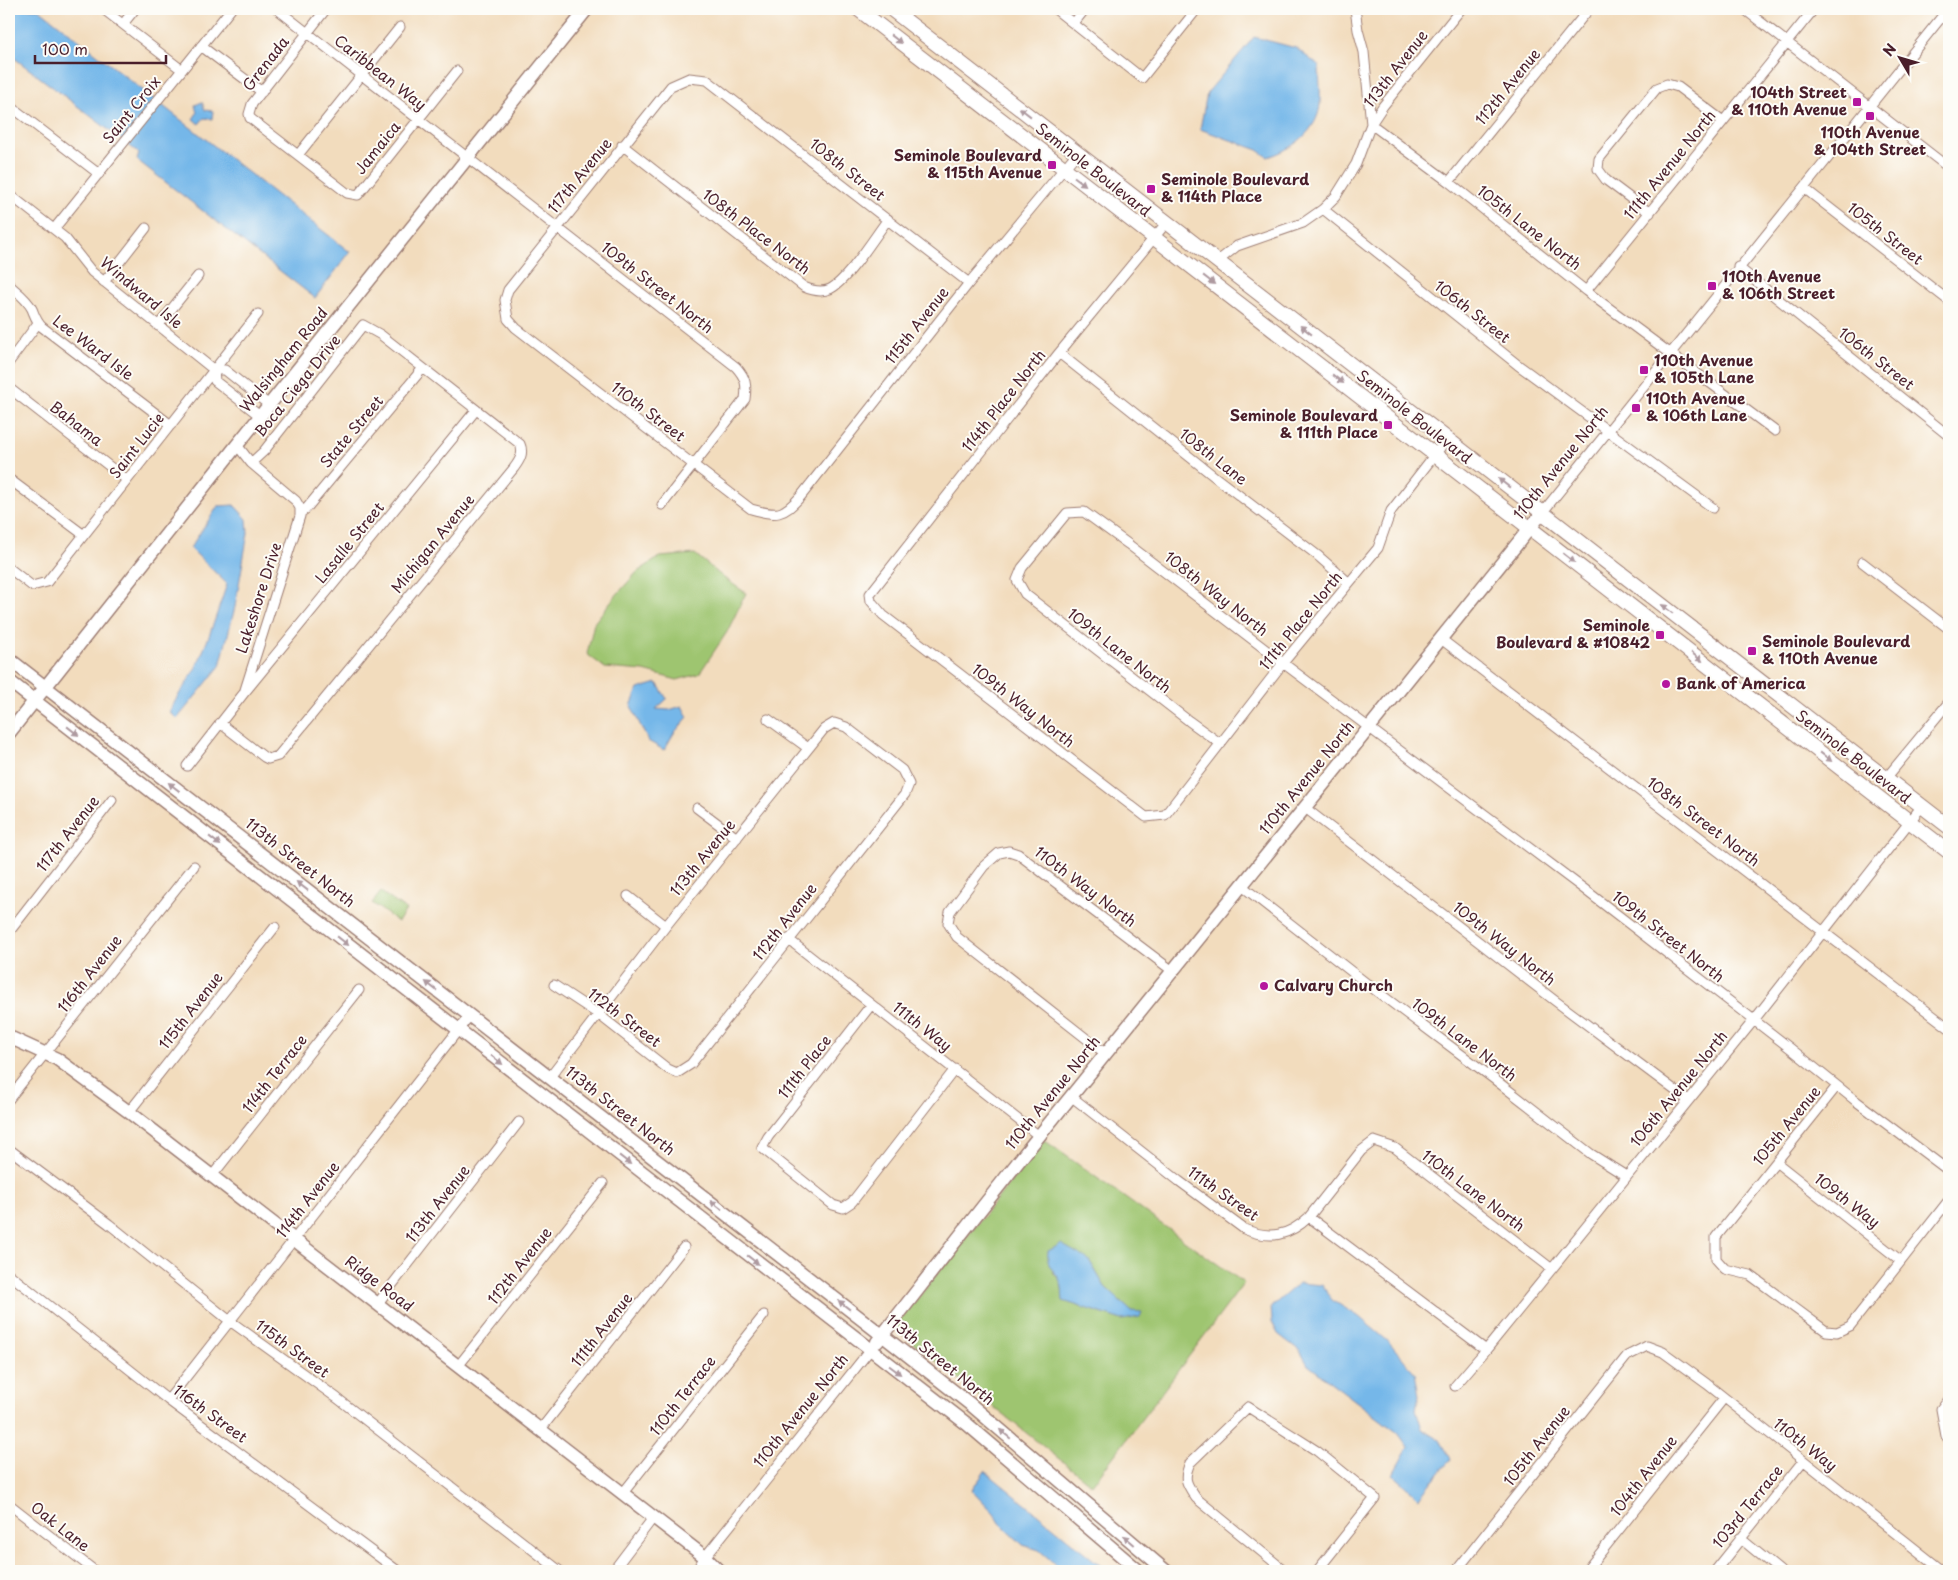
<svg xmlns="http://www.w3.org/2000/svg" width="1958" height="1580" font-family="'Playpen Sans',sans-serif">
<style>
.green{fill:#9ec570;stroke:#74724e;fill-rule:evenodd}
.water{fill:#74b7e9;stroke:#5f6b8a}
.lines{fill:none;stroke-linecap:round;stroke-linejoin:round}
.street-casing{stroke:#9e7e74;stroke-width:11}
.secondary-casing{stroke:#9e7e74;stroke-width:15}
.primary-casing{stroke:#9e7e74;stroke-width:16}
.street{stroke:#fff;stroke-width:9}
.secondary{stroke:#fff;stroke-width:12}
.primary{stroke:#fff;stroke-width:14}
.oneway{fill:#ae9aa0}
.poi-dot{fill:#b5179e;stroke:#fdfcf7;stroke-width:2}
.labels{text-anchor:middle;stroke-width:4;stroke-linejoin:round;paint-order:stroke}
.street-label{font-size:15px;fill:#4a1f2b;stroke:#fdfcf7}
.poi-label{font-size:15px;font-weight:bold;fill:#4a1f2b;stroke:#fdfcf7;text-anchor:start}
</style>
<rect width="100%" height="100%" fill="#fdfcf7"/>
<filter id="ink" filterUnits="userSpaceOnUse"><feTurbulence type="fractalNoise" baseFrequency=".02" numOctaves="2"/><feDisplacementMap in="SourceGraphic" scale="10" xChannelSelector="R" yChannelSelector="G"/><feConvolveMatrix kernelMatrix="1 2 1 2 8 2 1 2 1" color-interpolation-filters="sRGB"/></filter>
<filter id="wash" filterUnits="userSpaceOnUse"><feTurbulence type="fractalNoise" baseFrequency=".0096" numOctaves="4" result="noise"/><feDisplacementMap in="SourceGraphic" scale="20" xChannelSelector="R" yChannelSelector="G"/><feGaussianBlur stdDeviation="1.12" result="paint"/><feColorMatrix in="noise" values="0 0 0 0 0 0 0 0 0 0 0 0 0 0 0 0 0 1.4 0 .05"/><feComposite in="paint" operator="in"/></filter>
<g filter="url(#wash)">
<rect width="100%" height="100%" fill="#f2dcbd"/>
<path class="green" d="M695,554L724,578L746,593L727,632L699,674L677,680L644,671L605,668L587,654L594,623L612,600L637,572L660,557Z
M381,892L406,910L398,922L372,903Z
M1044,1140L1244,1283L1092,1485L894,1328ZM1089,1260L1105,1287L1131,1311L1122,1320L1064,1301L1061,1281L1052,1271Z"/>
<path class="water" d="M9,9H39L350,252L315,298L137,160L139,153L9,54Z
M1254,37L1296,48L1319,66C1319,78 1321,92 1320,104C1318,131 1291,150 1268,157L1258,150L1200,129L1207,93Z
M202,102L205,110L213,111L212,119L204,118L199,124L193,119L197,113L195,105Z
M234,505L247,519L248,533L235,607L220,666L177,719L170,712C177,694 191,679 199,661C210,636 218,610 227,584L190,548L218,506Z
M657,683L667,699L656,709L669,710L682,706L688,717L674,733L664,750L648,741L631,706L638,689Z
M1061,1244L1089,1260L1105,1287L1131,1311L1142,1312L1140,1317L1122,1320L1063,1301C1062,1295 1063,1286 1060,1281C1054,1268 1046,1269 1048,1251Z
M1299,1283L1322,1285L1332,1300L1358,1316L1389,1342L1415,1373L1419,1395L1416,1409L1422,1429L1440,1440L1451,1459L1419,1498L1393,1474L1408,1447L1398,1433L1308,1365L1300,1351L1278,1334L1272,1322L1271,1307Z
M985,1471L1106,1570L1107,1571H1053L1055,1564L1039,1550L1023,1545L1000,1523L994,1513L972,1490Z"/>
</g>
<g filter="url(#ink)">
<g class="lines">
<defs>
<path id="street" d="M103,9L182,70
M277,9L736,367C746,378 747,385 745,399L662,505
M326,9L252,104L249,114L250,118L347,193L358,195L457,71
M1055,9L1142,78L1197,9
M1461,9L1383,106L1371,124L1449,182L1586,291L1775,431
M1744,9L1949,168
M1074,23L1085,9
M123,24L135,9
M201,46L262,92
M9,105L99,174
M622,145L804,287C813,291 821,293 830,289C847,281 876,235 888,219
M298,155L400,27
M1449,182L1589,9
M1804,188L1949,301
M9,194L65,238L92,272L214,370
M1323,209L1518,365L1713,508
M1650,213L1606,180L1598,169L1599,159L1657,88L1667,84L1678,87L1723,121
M1167,222L1059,353L870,594L871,601L883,615L1146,817L1165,815L1283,663L1378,548L1391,511L1447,439
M54,229L231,9
M1218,261L1237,246L1303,223L1323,209L1336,196L1356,164L1371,124L1364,52L1358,30L1355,9
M1738,267L1949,436
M104,282L146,228
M969,283L707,80L689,78L671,86L508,290L505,300L508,319L516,328L751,509C777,516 782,517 801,496L969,283L1077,153
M9,285C17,292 27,299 32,309C35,316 36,321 42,327L171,425
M1586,291L1814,9
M158,326L198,276
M1059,353L1215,477L1317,555L1349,583
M9,362L38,323
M214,370L215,381L260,416
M214,370H225L269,405
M9,388L127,480
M9,479L84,535
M300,513L306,509L423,368
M1542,513L1948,9
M1862,562L1949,629
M9,568L32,586L47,582L258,314
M1441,639L1949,1028
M245,692L476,410
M768,719L808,748
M220,723L264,757L268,759L278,756L514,468C520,460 524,453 520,444L381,335L363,325L264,451L251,463
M1221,744L1189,721L1025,594L1017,580L1022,568L1067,513L1084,512L1128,544L1283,663L1584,889L1790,1048L1856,1101L1949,1171
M187,766L244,693L300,516V508L296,501L251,463L237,445
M1887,777L1949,702
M1304,807L1554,1000L1688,1100
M697,808L737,838
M1242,886L1375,990L1494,1079L1591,1154L1626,1176
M628,896L666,926
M9,932L112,800
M788,939L1039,1136
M871,1005L768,1137L762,1148L833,1205L843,1208L852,1202L955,1069
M1106,1054L957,937L948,923L950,912L984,866L999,853L1009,851L1018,854L1174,972
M550,1077L666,926L824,729L834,723L846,727L902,770L909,784L905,794L691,1064L677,1073L668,1069L598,1014L554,985
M1837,1086L1716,1237V1259L1725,1269L1750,1275L1826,1331L1837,1332L1850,1326L1949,1200
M1072,1097L1179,1181L1244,1229C1270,1240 1289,1236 1309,1217L1361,1151L1374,1141L1395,1148L1552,1269
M9,1099L194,866
M129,1112L275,927
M9,1149L109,1224L230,1321L337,1398L560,1571
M1777,1163L1901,1261
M212,1176L359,990
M1309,1217L1486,1350
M9,1274L168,1400L398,1571
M378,1303L519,1122
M459,1365L603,1183
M1455,1386L1486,1350L1754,1020L1922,806
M1949,1398L1941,1409L1946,1436L1949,1439
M168,1400L470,1015
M541,1429L684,1247
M623,1493L764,1315
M9,1504L95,1571
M1740,1538L1780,1571
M613,1571L653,1518
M696,1571L705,1557L870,1350
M1285,1571L1196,1498C1186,1483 1183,1479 1190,1463L1248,1407L1317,1451L1375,1498L1317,1571
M1456,1571L1627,1356L1647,1346L1663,1352L1707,1384L1943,1571
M1586,1571L1724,1398
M1715,1571L1803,1461"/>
<path id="secondary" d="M9,659L882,1335L970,1404L1166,1571
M9,681L967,1424L1139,1571
M9,733L237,445L587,9
M9,1037L57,1059L129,1112L705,1557L719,1571
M877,1342C931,1273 984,1204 1039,1136C1207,929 1375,721 1542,513"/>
<path id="primary" d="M858,9L1949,852
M891,9L1949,827"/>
</defs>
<use href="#street" class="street-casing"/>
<use href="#secondary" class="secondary-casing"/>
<use href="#primary" class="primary-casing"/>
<use href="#street" class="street"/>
<use href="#secondary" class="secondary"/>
<use href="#primary" class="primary"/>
</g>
<defs><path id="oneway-solid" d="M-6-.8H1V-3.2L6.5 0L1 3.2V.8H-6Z" transform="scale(1.25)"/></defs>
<g class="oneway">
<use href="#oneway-solid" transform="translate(896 39) rotate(38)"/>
<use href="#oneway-solid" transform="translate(1025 112) rotate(-142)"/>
<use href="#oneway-solid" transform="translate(1080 181) rotate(37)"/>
<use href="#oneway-solid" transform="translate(1209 280) rotate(38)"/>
<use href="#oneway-solid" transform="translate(1306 330) rotate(-142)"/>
<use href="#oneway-solid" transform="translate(1338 379) rotate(38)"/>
<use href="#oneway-solid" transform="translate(1504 483) rotate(-142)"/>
<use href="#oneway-solid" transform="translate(1569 558) rotate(38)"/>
<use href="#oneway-solid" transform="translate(1667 609) rotate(-142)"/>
<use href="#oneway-solid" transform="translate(1697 657) rotate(38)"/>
<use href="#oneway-solid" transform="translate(73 731) rotate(38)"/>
<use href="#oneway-solid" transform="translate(1826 757) rotate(38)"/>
<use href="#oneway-solid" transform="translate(174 787) rotate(-142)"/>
<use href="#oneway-solid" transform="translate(215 841) rotate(38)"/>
<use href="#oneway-solid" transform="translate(302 886) rotate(-142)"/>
<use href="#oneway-solid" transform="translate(343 941) rotate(38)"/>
<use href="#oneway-solid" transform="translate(431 986) rotate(-142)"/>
<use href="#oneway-solid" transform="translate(497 1060) rotate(38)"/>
<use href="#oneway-solid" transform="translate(625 1160) rotate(38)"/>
<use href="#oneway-solid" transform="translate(716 1205) rotate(-142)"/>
<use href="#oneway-solid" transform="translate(753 1260) rotate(38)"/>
<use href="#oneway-solid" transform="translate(844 1305) rotate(-142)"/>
<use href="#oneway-solid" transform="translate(895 1370) rotate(37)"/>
<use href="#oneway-solid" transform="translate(1005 1434) rotate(-140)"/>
<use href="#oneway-solid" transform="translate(1129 1540) rotate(-139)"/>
</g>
</g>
<g class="poi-dot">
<rect x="1852" y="97" width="10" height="10" rx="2.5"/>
<rect x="1865" y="111" width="10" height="10" rx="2.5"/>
<rect x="1047" y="160" width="10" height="10" rx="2.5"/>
<rect x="1146" y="184" width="10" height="10" rx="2.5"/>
<rect x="1707" y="281" width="10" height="10" rx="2.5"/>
<rect x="1639" y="365" width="10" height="10" rx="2.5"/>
<rect x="1631" y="403" width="10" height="10" rx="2.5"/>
<rect x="1383" y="420" width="10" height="10" rx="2.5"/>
<rect x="1655" y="630" width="10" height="10" rx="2.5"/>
<rect x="1747" y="646" width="10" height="10" rx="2.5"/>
<circle cx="1666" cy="684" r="5"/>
<circle cx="1264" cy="986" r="5"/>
</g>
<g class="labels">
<g class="street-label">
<text transform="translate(266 64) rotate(-52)" y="5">Grenada</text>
<text transform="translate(1396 69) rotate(-52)" y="5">113th Avenue</text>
<text transform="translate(380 73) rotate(38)" y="5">Caribbean Way</text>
<text transform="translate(1508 87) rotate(-51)" y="5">112th Avenue</text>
<text transform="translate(132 110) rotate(-51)" y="5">Saint Croix</text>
<text transform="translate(378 148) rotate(-51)" y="5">Jamaica</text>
<text transform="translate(1670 165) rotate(-51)" y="5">111th Avenue North</text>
<text transform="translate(847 170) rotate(38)" y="5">108th Street</text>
<text transform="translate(1093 170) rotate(38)" y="5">Seminole Boulevard</text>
<text transform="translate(580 176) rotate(-51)" y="5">117th Avenue</text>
<text transform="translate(1529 228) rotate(38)" y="5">105th Lane North</text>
<text transform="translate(756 232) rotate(37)" y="5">108th Place North</text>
<text transform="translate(1885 234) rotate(38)" y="5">105th Street</text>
<text transform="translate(657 288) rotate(38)" y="5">109th Street North</text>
<text transform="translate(141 293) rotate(40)" y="5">Windward Isle</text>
<text transform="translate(1472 312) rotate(38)" y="5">106th Street</text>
<text transform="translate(917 326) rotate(-52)" y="5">115th Avenue</text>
<text transform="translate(93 348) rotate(37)" y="5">Lee Ward Isle</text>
<text transform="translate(1876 359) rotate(38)" y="5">106th Street</text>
<text transform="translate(284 360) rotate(-51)" y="5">Walsingham Road</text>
<text transform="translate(298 386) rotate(-51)" y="5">Boca Ciega Drive</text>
<text transform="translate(1004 401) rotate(-52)" y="5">114th Place North</text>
<text transform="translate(648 412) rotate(37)" y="5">110th Street</text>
<text transform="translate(1414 417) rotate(38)" y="5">Seminole Boulevard</text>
<text transform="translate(76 424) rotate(38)" y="5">Bahama</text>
<text transform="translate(352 432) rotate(-50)" y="5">State Street</text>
<text transform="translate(137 446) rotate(-52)" y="5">Saint Lucie</text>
<text transform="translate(1213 457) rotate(38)" y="5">108th Lane</text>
<text transform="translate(1561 463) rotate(-51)" y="5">110th Avenue North</text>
<text transform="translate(350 543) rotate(-51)" y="5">Lasalle Street</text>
<text transform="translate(433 544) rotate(-51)" y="5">Michigan Avenue</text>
<text transform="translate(1216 594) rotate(38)" y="5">108th Way North</text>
<text transform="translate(259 598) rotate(-72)" y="5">Lakeshore Drive</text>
<text transform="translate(1301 621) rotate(-51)" y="5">111th Place North</text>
<text transform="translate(1119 651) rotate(38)" y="5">109th Lane North</text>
<text transform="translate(1023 706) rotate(38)" y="5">109th Way North</text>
<text transform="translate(1853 757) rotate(38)" y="5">Seminole Boulevard</text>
<text transform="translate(1307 778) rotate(-51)" y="5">110th Avenue North</text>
<text transform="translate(1703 822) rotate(37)" y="5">108th Street North</text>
<text transform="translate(68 834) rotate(-52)" y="5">117th Avenue</text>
<text transform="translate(703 858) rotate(-51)" y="5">113th Avenue</text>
<text transform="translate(300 863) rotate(38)" y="5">113th Street North</text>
<text transform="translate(1085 887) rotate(37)" y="5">110th Way North</text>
<text transform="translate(785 922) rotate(-52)" y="5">112th Avenue</text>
<text transform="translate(1668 937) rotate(38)" y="5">109th Street North</text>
<text transform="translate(1504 944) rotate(38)" y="5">109th Way North</text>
<text transform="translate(90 974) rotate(-52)" y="5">116th Avenue</text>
<text transform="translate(191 1011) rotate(-52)" y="5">115th Avenue</text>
<text transform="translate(624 1018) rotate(37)" y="5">112th Street</text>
<text transform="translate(922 1027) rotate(38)" y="5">111th Way</text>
<text transform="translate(1464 1040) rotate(37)" y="5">109th Lane North</text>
<text transform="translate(805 1067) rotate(-52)" y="5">111th Place</text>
<text transform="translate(275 1074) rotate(-52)" y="5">114th Terrace</text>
<text transform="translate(1679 1089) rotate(-51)" y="5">106th Avenue North</text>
<text transform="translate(1053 1093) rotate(-51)" y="5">110th Avenue North</text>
<text transform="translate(620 1111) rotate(38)" y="5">113th Street North</text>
<text transform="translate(1787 1126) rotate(-51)" y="5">105th Avenue</text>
<text transform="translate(1473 1191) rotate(37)" y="5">110th Lane North</text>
<text transform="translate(1223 1194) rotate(35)" y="5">111th Street</text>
<text transform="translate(308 1200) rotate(-52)" y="5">114th Avenue</text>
<text transform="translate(1847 1201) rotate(38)" y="5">109th Way</text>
<text transform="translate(438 1204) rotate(-52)" y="5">113th Avenue</text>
<text transform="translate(520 1266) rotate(-52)" y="5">112th Avenue</text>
<text transform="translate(379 1284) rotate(37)" y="5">Ridge Road</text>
<text transform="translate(602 1330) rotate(-52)" y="5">111th Avenue</text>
<text transform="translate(292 1349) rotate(36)" y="5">115th Street</text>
<text transform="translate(940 1360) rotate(39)" y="5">113th Street North</text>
<text transform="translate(683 1396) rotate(-52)" y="5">110th Terrace</text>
<text transform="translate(801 1411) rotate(-51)" y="5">110th Avenue North</text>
<text transform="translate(210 1414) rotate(36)" y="5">116th Street</text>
<text transform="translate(1805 1445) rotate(38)" y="5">110th Way</text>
<text transform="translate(1537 1446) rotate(-52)" y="5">105th Avenue</text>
<text transform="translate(1644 1476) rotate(-52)" y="5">104th Avenue</text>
<text transform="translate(1748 1507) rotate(-51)" y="5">103rd Terrace</text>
<text transform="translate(60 1527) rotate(38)" y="5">Oak Lane</text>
</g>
<g class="poi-label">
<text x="1847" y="98" text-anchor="end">104th Street<tspan x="1847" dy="17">&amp; 110th Avenue</tspan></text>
<text x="1870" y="138" text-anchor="middle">110th Avenue<tspan x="1870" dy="17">&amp; 104th Street</tspan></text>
<text x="1042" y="161" text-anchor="end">Seminole Boulevard<tspan x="1042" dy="17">&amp; 115th Avenue</tspan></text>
<text x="1161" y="185">Seminole Boulevard<tspan x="1161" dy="17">&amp; 114th Place</tspan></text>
<text x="1722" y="282">110th Avenue<tspan x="1722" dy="17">&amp; 106th Street</tspan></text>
<text x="1654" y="366">110th Avenue<tspan x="1654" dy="17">&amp; 105th Lane</tspan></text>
<text x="1646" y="404">110th Avenue<tspan x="1646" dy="17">&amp; 106th Lane</tspan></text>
<text x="1378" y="421" text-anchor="end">Seminole Boulevard<tspan x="1378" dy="17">&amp; 111th Place</tspan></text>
<text x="1650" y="631" text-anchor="end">Seminole<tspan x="1650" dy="17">Boulevard &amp; #10842</tspan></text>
<text x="1762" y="647">Seminole Boulevard<tspan x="1762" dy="17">&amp; 110th Avenue</tspan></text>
<text x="1676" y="689">Bank of America</text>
<text x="1274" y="991">Calvary Church</text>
</g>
</g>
<rect width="1958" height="1580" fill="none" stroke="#fdfcf7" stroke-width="30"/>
<g transform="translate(1900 58) rotate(308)" stroke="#fdfcf7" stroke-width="4" paint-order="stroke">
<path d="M0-4L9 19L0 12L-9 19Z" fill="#4a1f2b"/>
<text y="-8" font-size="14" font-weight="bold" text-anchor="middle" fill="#4a1f2b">N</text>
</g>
<path d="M35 55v8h131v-8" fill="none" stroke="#4a1f2b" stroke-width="2.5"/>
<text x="42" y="55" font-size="15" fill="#4a1f2b" stroke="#fdfcf7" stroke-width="4" paint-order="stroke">100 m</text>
</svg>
